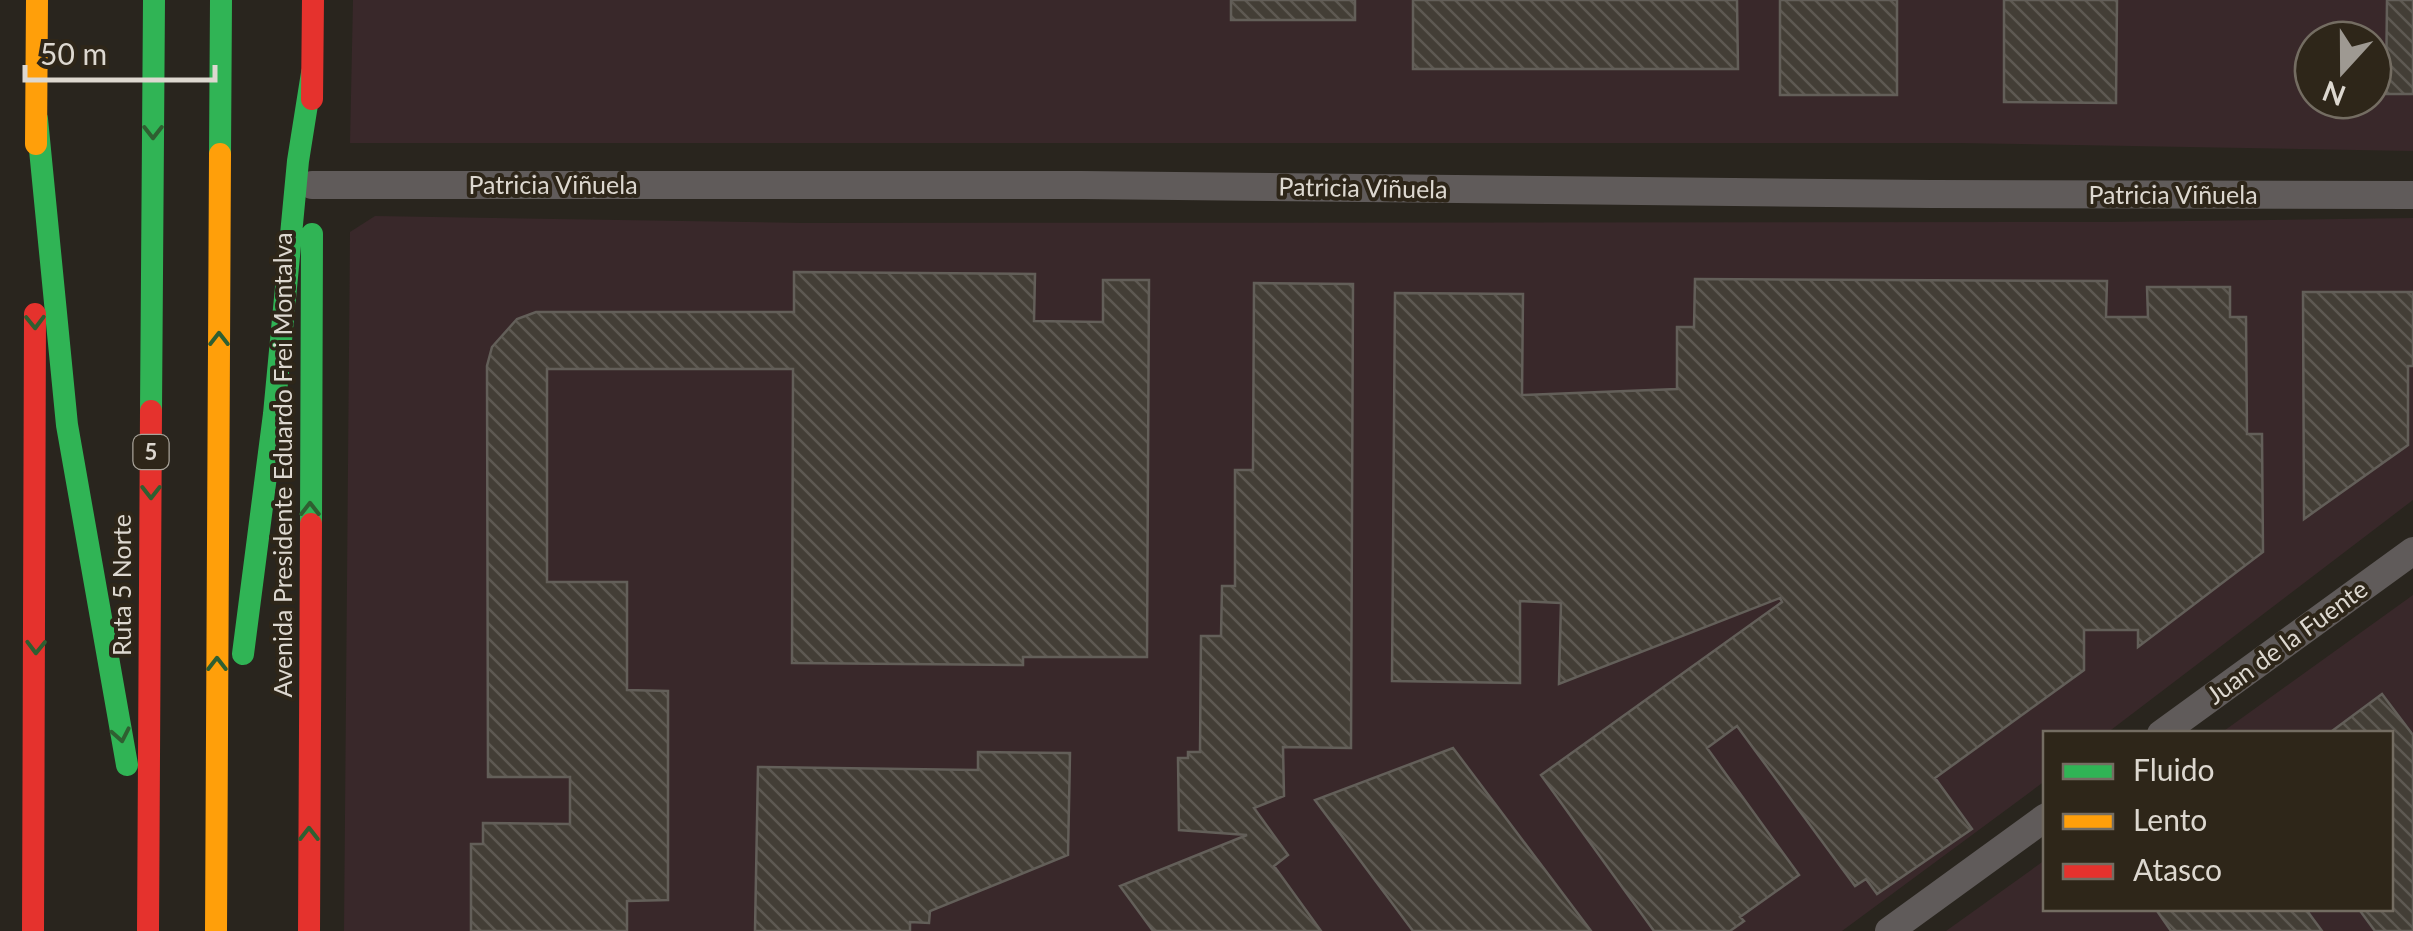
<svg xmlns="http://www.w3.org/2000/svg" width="2413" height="931" font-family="Lato,sans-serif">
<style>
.industrial{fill:#39282a;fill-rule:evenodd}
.building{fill:url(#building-back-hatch);stroke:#635f59;stroke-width:2.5}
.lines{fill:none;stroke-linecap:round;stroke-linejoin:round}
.street{stroke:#605b5a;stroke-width:28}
.fast{stroke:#30b455;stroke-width:22}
.slow{stroke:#ff9f0a;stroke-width:22}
.jam{stroke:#e5322d;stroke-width:22}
.oneway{stroke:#2f5f31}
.labels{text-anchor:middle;stroke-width:8;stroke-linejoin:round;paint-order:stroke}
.shield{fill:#2e2619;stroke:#a8a399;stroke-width:2.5}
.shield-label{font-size:22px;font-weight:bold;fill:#ddd8d0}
.street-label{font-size:25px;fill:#ddd8d0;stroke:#2e2619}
</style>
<defs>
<pattern id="building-back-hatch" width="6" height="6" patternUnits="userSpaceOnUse" patternTransform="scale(2.5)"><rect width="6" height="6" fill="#433e36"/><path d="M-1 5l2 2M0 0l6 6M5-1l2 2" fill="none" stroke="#5e5952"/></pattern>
</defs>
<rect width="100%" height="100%" fill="#29251e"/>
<path class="industrial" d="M353,0H2413V151L1959,143H350ZM2313,40H2373V100H2313Z
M375,216L804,223L2108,222L2413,218V500L2107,733L2046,734L2045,781L1842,931H344L350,232Z
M2413,595V931H1946L2045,860L2046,908H2390V734L2221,733Z"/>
<path class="building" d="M1231,0H1355V20H1231Z
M1413,0H1737L1738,69H1413Z
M1780,0H1897V95H1780Z
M2004,0H2117L2116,103L2004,102Z
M2387,0H2413V94H2386Z
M794,272L1035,274L1034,321L1103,322V280H1149L1147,657H1023V665L792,663L793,369H547V582H627V690L668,691V900L627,901V931H471V844H483V823L570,824V777H488L487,366L492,347L517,319L536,312H794Z
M1695,279L2107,281L2106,317H2148L2147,287H2230V317H2246L2247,434H2262L2263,552L2138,647V630H2084V670L1935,778L1972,829L1877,894L1866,879L1855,886L1737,726L1707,748L1799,875L1740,917L1744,921L1730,931H1654L1541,775L1782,602L1780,598L1559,684L1561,603L1520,601V683L1392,681L1395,293L1523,294L1522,395L1677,389V327H1694Z
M1254,283L1353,284L1351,748L1283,747L1284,796L1254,808L1288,855L1274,866L1321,931H1153L1120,886L1247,835L1179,830L1178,758H1188V752H1200L1201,636H1221L1222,586H1235V470H1253Z
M2303,292H2413V366H2408V445L2304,519Z
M2382,694L2413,735V931H2375L2358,908H2390V734H2328Z
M1453,748L1591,931H1413L1315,800Z
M978,752L1070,753L1068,855L930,911L929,923L910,922V931H755L758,767L978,770Z
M2155,908H2305L2322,931H2171Z"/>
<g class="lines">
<path class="street" d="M312,185H1082L1930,194L2413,195
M2161,734L2413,551
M1889,931L2046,817"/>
<path class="fast" d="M37,119L67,425L127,765
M220,154L221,0
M151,411L154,0
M311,524L312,234
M243,654L274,414L298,161L312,73"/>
<path class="slow" d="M36,144L37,0
M216,931L220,154"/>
<path class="jam" d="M312,99L313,0
M33,931L35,314
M148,931L151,411
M309,931L311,524"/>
</g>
<defs><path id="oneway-chevron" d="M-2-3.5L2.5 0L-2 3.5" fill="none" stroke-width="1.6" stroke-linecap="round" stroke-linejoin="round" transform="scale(2.5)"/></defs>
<g class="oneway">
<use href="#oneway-chevron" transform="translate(153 132) rotate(90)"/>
<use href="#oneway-chevron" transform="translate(35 322) rotate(89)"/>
<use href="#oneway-chevron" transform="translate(219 339) rotate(-90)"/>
<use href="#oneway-chevron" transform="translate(151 492) rotate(90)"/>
<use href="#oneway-chevron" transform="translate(310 509) rotate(-90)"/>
<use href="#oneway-chevron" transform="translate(36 647) rotate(91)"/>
<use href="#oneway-chevron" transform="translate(217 664) rotate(-90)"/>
<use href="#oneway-chevron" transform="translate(121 735) rotate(79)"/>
<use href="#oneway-chevron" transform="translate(309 834) rotate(-90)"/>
</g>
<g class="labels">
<rect class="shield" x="133.5" y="435" width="35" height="34" rx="8"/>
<g class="shield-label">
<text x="151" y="460">5</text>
</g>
<g class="street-label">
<text x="553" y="194">Patricia Viñuela</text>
<text transform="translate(1363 188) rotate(1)" y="9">Patricia Viñuela</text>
<text x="2173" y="204">Patricia Viñuela</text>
<text transform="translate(283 465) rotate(-90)" y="9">Avenida Presidente Eduardo Frei Montalva</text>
<text transform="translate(122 585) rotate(-90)" y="9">Ruta 5 Norte</text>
<text transform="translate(2287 642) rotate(-36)" y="9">Juan de la Fuente</text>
</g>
</g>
<rect x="2043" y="731" width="350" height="180" fill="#2e2619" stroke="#746d62" stroke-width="2.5"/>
<rect x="2063" y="764" width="50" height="15" fill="#30b455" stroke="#746d62" stroke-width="2.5"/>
<text x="2133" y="781" font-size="30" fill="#ddd8d0">Fluido</text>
<rect x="2063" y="814" width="50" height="15" fill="#ff9f0a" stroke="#746d62" stroke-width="2.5"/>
<text x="2133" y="831" font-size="30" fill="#ddd8d0">Lento</text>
<rect x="2063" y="864" width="50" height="15" fill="#e5322d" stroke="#746d62" stroke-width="2.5"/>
<text x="2133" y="881" font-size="30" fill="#ddd8d0">Atasco</text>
<g transform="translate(2343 70) rotate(201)"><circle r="48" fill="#2e2619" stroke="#746d62" stroke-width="2.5"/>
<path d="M0-8L18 38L0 25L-18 38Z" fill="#9e9992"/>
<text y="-15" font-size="28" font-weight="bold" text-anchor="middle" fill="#ddd8d0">N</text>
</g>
<path d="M25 65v15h190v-15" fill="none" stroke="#ddd8d0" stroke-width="5"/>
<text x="40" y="65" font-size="30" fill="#ddd8d0" stroke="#2e2619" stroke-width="8" paint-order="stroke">50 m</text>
</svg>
